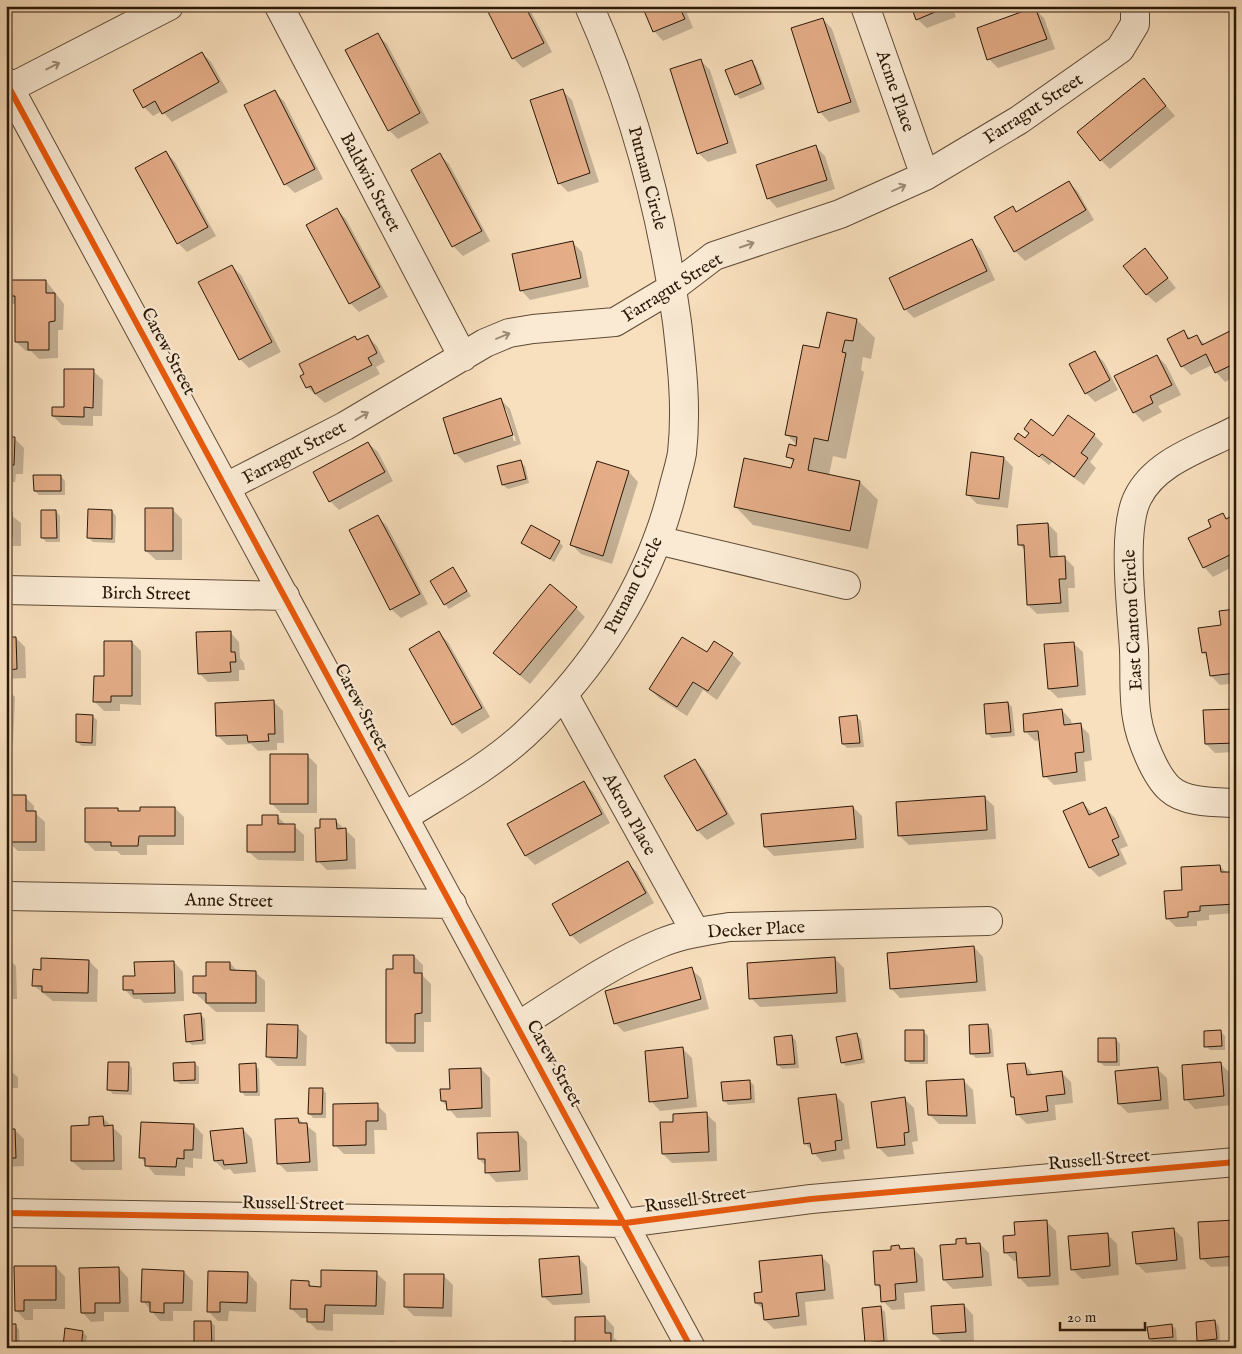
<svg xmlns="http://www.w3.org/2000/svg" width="1242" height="1354" font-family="'IM FELL English',serif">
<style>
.shadow{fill:#0003;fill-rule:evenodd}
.building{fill:#e4ad88;stroke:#2a1808}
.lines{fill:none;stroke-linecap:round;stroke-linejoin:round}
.minor-casing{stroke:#5e4a35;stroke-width:30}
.minor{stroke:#faead4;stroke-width:28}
.cycleway-casing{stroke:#faead4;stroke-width:9}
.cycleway{stroke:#e8590c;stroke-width:6}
.oneway{stroke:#9c8c78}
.labels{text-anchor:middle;stroke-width:4.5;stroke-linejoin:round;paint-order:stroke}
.street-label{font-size:18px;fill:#2a1808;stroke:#faead4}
</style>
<rect width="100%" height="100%" fill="#f8dfbd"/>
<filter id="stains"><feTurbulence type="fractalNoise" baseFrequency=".004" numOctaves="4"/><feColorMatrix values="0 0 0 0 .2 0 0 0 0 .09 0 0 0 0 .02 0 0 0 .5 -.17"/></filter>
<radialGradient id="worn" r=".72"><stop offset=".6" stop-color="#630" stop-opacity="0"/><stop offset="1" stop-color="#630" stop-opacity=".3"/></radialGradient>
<path class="shadow" d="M487,6H528L552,52L523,68L513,58Z
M643,6H684L693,28L663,41L654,31Z
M912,6H952L956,17L927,28L917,19Z
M1035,9L1044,18L1055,49L998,68L989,59Z
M823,19L832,29L860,112L829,122L820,112Z
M378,35L387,44L429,123L398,139L389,130Z
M202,53L211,62L228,92L172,122L162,111L153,116L144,107Z
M700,60L710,70L737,153L708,162L698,153Z
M751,61L756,66L765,89L740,99L736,94Z
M1144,80L1175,116L1110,169L1101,160Z
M563,91L572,100L599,182L568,192L559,183Z
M274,92L284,101L323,179L295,193L285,184Z
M816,147L825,156L835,189L777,208L768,198Z
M166,152L175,162L216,236L187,252L178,243Z
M440,155L449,164L490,241L463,256L453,246L412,170Z
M1069,182L1078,192L1094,220L1025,261L1015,251L996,218L1013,208L1017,212Z
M337,210L346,219L388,297L359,312L350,303Z
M971,240L981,250L995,280L914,318L905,309Z
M572,242L582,252L589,287L530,300L521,290Z
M1145,250L1176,288L1156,303L1146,294Z
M232,266L241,275L281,352L249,368L240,359Z
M46,281L64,304L63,330H58V358L39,359L31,351H26L16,342V304H12L6,298V282Z
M857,320L875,338L871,359L863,357L861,370L864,372L846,459L833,456L829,475L860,482L878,500L868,549L753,525L735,506L792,469L794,463L788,456L797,445L786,434L820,350Z
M1236,330V376L1225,382L1216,372L1212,365L1191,375L1182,366L1184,332L1191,339L1197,337L1206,345Z
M354,337L358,341L368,337L377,346L385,362L376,367L380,374L325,403L307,387Z
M1095,353L1104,362L1118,390L1095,402L1086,393Z
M1157,356L1166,365L1181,395L1158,406L1162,412L1143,422L1134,412Z
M93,371L103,380L102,416H93V426L62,425L53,416L65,408Z
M501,400L510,409L521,444L465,463L456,454L444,418ZM503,409H506L516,441H514Z
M1094,435L1103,444L1090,462L1096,468L1084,485L1052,462L1049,465L1016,439Z
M6,438H14L24,448L23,474H16L15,482H6Z
M368,443L378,452L393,481L339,510L330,501Z
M1004,458L1013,467L1008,508L977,504L967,494Z
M520,461L525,466L529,483L508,489L503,485Z
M598,462L629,472L638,482L612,564L581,554L572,545Z
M61,476L65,481V495H39L35,491Z
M173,510L182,519V560H156L146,551Z
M6,511L21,523V546H12V552H6Z
M56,511L60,516V542H46L42,537Z
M112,511L116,516L115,543L93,542L89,538Z
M1223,514L1228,520L1236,519V565L1213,577L1204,567L1213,527Z
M378,517L387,526L428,604L401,618L391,609Z
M1048,524L1057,533L1058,558L1064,557L1074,567L1075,588H1068L1069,612L1037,614L1028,605L1025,550L1019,544Z
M559,542L563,546L554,562L523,543Z
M453,569L471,596L449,609L445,604Z
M576,608L585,617L530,684L504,662Z
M1236,610V683L1220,685L1211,676L1208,658L1203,652Z
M230,632L239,642L240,658L244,663L245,670H239V681L208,682L199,673Z
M439,633L448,642L490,717L462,734L453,724Z
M6,638H16L25,647L26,678L6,679Z
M132,642L141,651V705L120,704V711H104L95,702Z
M1073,643L1083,652L1086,695L1058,698L1049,689Z
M707,654H732L741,663L717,700L703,690L687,716L659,698L650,689Z
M6,688L15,697L13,743H6Z
M273,701L283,711L284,743H277V750L258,751L251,744L227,745L218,736Z
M1008,703L1012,707L1015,736L992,738L987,733Z
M1062,710L1071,720L1072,726L1080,725L1089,734L1092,760L1084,762L1086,781L1054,785L1045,776L1041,740L1035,741L1026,732Z
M1236,710V752L1215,753L1206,744Z
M92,716L97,720L96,746H82L77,742Z
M857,717L861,721L864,747L847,748L843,744Z
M307,755L317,765V813H281L271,803Z
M695,760L704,770L735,824L707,840L698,831L666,776Z
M584,783L593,792L610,823L535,865L526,856Z
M25,797L34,806V812L45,822V851H18L8,842Z
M984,797L994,806L996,839L909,845L900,836Z
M1083,803L1093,814L1105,808L1115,818L1128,846L1120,849L1127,864L1099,877L1090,868L1064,812Z
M853,807L862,816L864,848L774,856L765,847Z
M175,808L184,817V845H147V855H121L117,851H95L86,842L118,809L121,812H141Z
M277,816L286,825L294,826L304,835V861L258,860L248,851L263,827Z
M335,820L355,839L356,869L327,870L318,861L322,829Z
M627,863L637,872L654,903L580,944L571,935Z
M1220,866L1227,873H1236V913L1209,915V920L1197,921V926L1176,927L1167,918L1184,891Z
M974,947L983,957L986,991L900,998L891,988Z
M414,956L423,965V976L431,984V1022H424V1052H397L387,1042L394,970Z
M6,957L16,966L17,999H6Z
M834,958L844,968L846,1002L760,1007L751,998Z
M89,961L98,970L97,1002L53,1001L33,985Z
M174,962L183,972L184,1001L144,1003L140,999H134L125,990L136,977Z
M230,963L238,972H255L265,981V1012H216L194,992L208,977Z
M691,969L701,978L709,1009L624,1032L615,1023Z
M201,1015L205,1019L206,1044L192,1045L187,1041Z
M988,1025L992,1030L994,1057L976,1058L971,1053Z
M297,1027L307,1036L306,1066H277L267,1056Z
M924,1032L928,1036V1064H910L906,1060Z
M1221,1032L1225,1036V1050H1210L1206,1046Z
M857,1035L861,1039L865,1063L846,1066L842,1062Z
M792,1036L796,1041L799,1068L782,1069L778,1065Z
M1116,1039L1120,1044V1066H1104L1099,1061Z
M682,1048L692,1058L697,1107L660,1111L651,1101Z
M128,1063L132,1068V1095L113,1094L109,1090Z
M194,1063L199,1067V1084H180L175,1080Z
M1220,1063L1229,1072L1232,1105L1195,1109L1186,1099Z
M1025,1064L1034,1076L1061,1072L1071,1082L1073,1103L1055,1105L1056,1120L1027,1124L1017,1114L1016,1101L1012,1097Z
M255,1065L259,1069L260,1096H245L241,1091Z
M6,1068L18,1077V1088H7L8,1117L6,1118Z
M481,1069L490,1078L491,1117L457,1118L442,1101L451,1090Z
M1157,1069L1167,1078L1169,1109L1128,1113L1119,1104Z
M749,1081L754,1085L755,1103L728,1105L724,1100Z
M964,1081L973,1090L976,1124H939L929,1114Z
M322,1089L326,1093V1118H313L309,1113Z
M835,1095L844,1104L850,1149L843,1150L845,1159L822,1162L805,1143Z
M905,1099L914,1108L918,1141L912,1142L914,1154L888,1157L879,1148L873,1103Z
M377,1105L386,1114L387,1130H374L375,1154H344L335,1145Z
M706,1114L716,1123L717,1161L672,1163L663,1154L674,1123Z
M103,1118L122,1136V1170H82L72,1161L90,1126Z
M298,1119L316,1133L318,1171L287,1172L278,1163Z
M194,1125L203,1135L202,1159L193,1158V1168L185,1167V1176L155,1175L141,1158Z
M243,1129L252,1139L256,1172L234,1174L230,1169L224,1170L215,1161Z
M6,1130H15L24,1139V1166L6,1167Z
M518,1133L527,1142L528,1180L496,1182L487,1172L486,1166L479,1159Z
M1236,1221V1266L1211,1267L1201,1258Z
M1047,1222L1056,1231L1059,1285L1028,1287L1019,1277L1018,1261H1014L1005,1252L1016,1236Z
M1173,1229L1183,1238L1186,1269L1146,1273L1137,1264Z
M1107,1234L1117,1244L1119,1275L1082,1279L1072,1269Z
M965,1239L970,1245L980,1244L989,1253L992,1286L953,1289L944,1280L958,1245Z
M899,1246L903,1250L914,1249L923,1259L925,1291L904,1293L905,1309L892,1310L883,1301L882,1290L876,1284L892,1251Z
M821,1256L830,1265L834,1299L805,1302L807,1325L774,1329L765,1320L764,1310L756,1303L763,1293Z
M578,1257L587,1267L590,1303L553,1305L543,1296Z
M56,1267L65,1277V1309H33V1320H25L16,1310L15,1268Z
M119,1268L128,1278L129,1312H104V1321L91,1322L82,1312Z
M184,1272L193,1281L192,1311H173V1321H160L143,1301Z
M248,1273L257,1283L256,1312L229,1311L228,1321H218L208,1311Z
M376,1273L386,1282L384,1315L333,1314V1331L317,1330L308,1321V1318H301L291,1308L308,1282L313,1288H322Z
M443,1275L453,1285L452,1317L414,1316L405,1307Z
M964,1305L973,1315L974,1341L949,1343L954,1348H933L944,1344L934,1334Z
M881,1308L885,1312L888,1345L871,1346L866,1342Z
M605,1317L614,1327V1338L620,1343V1348H563L576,1343Z
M1215,1321L1219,1326L1220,1343L1203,1345L1198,1340Z
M211,1322L215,1326V1348H195Z
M15,1325L19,1330L20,1348H6Z
M1171,1325L1176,1329L1177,1341L1154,1343L1150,1339Z
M82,1332L87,1336L85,1348H67L64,1345Z"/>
<path class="building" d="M485,6H525L544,43L512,59Z
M642,6H679L685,19L653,32Z
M911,6H947V7L916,20Z
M1035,7L1047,39L987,60L977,28Z
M823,18L851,102L818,113L791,28Z
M378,33L420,113L388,131L345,50Z
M202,52L219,82L162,114L155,101L143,108L133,90Z
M701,59L728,143L697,154L670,69Z
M752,60L761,84L735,95L725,70Z
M1144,78L1166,106L1100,161L1077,132Z
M563,89L590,173L558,184L530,100Z
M275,90L315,169L284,185L244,105Z
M816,145L827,180L767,199L756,165Z
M166,151L208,227L177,244L135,168Z
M440,153L482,231L452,247L411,170Z
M1069,181L1086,210L1014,252L994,217L1013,206L1016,212Z
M337,208L380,287L349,304L306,225Z
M972,239L987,271L904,310L889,278Z
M573,241L581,278L520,291L512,254Z
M1145,248L1168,278L1146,295L1123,266Z
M232,265L272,342L239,360L198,282Z
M6,280H46V293H55V321L49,322V350H28V342H15V296H6Z
M827,312L857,319L853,341L845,340L842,352L846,353L828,441L814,438L808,470L860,481L850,531L734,507L744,458L791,468L794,459L786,457L789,444L796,446L797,437L785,435L803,345L819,348Z
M1236,328V363L1215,373L1206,354L1181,367L1167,339L1184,330L1188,339L1197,335L1202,345Z
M368,335L377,353L368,358L372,365L315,394L311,386L306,388L300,376L304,374L299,364L355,336L357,340Z
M1095,351L1110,380L1085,394L1069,364Z
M1157,355L1172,385L1150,396L1153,403L1133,413L1114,376Z
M64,369H94L93,408L84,407V417L52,416V407H64Z
M501,398L513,435L454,454L443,418Z
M1068,415L1095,434L1081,453L1088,458L1074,477L1042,454L1039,457L1014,439L1018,433L1025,438L1029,433L1024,429L1031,419L1053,436Z
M6,437H15L14,465H7L6,473Z
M368,442L385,472L329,502L313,472Z
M971,452L1004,457L999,499L966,495Z
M521,460L526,479L502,485L497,466Z
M597,461L629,471L603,556L570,545Z
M33,475H61V491H34Z
M145,508H173V551H145Z
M88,509L112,510V539L87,538Z
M41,510H56L57,538H41Z
M6,512H12V537H6Z
M1223,513L1226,519L1234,515L1236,519V552L1203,568L1188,538L1211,527L1208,520Z
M378,515L420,594L390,610L349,530Z
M1048,523L1050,557L1065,556L1066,579H1059L1061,603L1027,605L1024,545H1018L1017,525Z
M531,525L560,541L550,559L521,543Z
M453,567L467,591L444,605L430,581Z
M550,584L577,607L520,675L493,653Z
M1236,609V673L1210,676L1206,652L1202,653L1198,628L1221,625L1219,611Z
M231,631V652H235L236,662H230L231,672L198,674L196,632Z
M439,631L482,708L452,725L409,649Z
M6,637H16L17,669L6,670Z
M682,637L707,652L714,641L733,653L708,691L693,682L677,707L649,689Z
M104,641H132V696H111V702H93L94,676H104Z
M1074,642L1078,686L1048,689L1044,644Z
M274,700L275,734H268L269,741L248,742L247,735L216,736L215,703Z
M1008,702L1011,732L986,734L984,704Z
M1062,709L1064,725L1081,723L1084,752L1075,753L1077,772L1043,777L1038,731L1024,732L1023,714Z
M1236,709V743L1205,744L1203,710Z
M76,714L93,715L92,743L76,742Z
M857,715L860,743L842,744L839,717Z
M270,754H308V804H270Z
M695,759L727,814L697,831L664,776Z
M584,781L602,814L525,856L507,824Z
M7,795H26V811H36V842H7Z
M985,796L987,830L898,836L896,802Z
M1083,802L1089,815L1106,807L1119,837L1112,840L1119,855L1089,868L1063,811Z
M853,806L856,839L764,847L761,814Z
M140,807H175V836H139L138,846H111V842H85V808H118V811H140Z
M262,815H278V824H295V852H247V825H262Z
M320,819H336L337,829L346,828L347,860L316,862L315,828H320Z
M628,861L646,893L570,936L552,904Z
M1220,865L1221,872H1236V904L1200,906V911L1188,912V917L1166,919L1164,891L1182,890L1181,867Z
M974,946L977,982L890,989L887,953Z
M393,955H414V973H422V1013L415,1014V1043H386V969H393Z
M6,956H8V990H6Z
M835,957L837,993L749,999L747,963Z
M41,958L89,960L88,993L42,992V986H32L33,969L41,970Z
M174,961L175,993L133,994V990H123V976H135L134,962Z
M206,962H230V970L256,971V1003H206V993H193V976H206Z
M692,967L701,999L614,1024L605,991Z
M201,1013L203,1040L186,1042L184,1015Z
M267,1024L298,1025L297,1058L266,1057Z
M988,1024L990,1053L970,1054L969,1025Z
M905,1030H924V1061H905Z
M1221,1030L1222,1046L1204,1047V1031Z
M857,1033L862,1059L841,1063L836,1037Z
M792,1035L795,1064L777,1065L774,1037Z
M1098,1038H1116L1117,1062H1098Z
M683,1047L688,1098L649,1102L645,1051Z
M108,1062H129L128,1091L107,1090Z
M195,1062V1080L174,1081L173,1063Z
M1221,1062L1224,1096L1184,1100L1182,1065Z
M256,1063L257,1092H240L239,1064Z
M1025,1063L1027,1075L1062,1071L1065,1094L1046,1096L1048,1111L1016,1115L1014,1097H1011L1007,1064Z
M6,1067H9L10,1079H6Z
M1158,1067L1161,1100L1118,1104L1115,1071Z
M481,1068L482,1108L447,1110L446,1101H441L440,1089H450L449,1069Z
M964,1079L967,1116L928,1115L926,1081Z
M750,1080L751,1099L723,1101L721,1082Z
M309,1088H323L322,1114H308Z
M836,1094L842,1140L835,1141L836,1150L812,1154L810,1143L804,1144L798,1098Z
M905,1097L909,1132L904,1133L905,1145L877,1148L871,1102Z
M378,1103V1121H366V1145L333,1146V1104Z
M707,1112L709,1152L662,1154L660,1122H673V1114Z
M103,1116L104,1126L113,1125L114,1161H71V1126L89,1125V1117Z
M298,1118L299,1123H307L310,1162L277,1164L275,1119Z
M141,1122L194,1124L193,1150H184V1159L177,1158L176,1167L145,1166V1158H139Z
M243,1128L247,1163L224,1165L223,1160L214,1161L210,1131Z
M6,1129H15L16,1158H6Z
M518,1132L520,1171L485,1173V1159H478L477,1133Z
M1047,1220L1050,1276L1018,1278L1016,1252L1004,1253L1003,1236L1015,1235L1014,1222Z
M1236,1220V1256L1200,1259L1198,1222Z
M1174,1228L1177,1260L1136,1264L1132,1232Z
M1108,1233L1110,1266L1071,1270L1068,1236Z
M966,1238V1244L980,1243L983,1277L943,1280L940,1245L956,1244V1239Z
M899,1245L900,1249L914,1248L917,1282L895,1284L896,1300L881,1302L880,1285H875L873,1251L891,1250V1246Z
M822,1255L825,1290L796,1293L799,1316L764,1320L762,1303H755L754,1293L762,1292L759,1261Z
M579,1256L582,1294L542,1297L539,1259Z
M14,1266H56V1300H24V1311H15Z
M119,1267L120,1303H95V1313H81L79,1268Z
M142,1269L184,1271L183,1303H164V1313L150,1312V1302H141Z
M321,1270L377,1271L376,1306L325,1305L324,1322H307V1309H290L291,1280L309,1281V1286L321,1287Z
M208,1271L248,1272L247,1303L220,1302V1312H207Z
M404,1274H444L443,1308L404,1307Z
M964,1304L966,1332L933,1334L931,1306Z
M881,1306L884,1341L865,1343L862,1308Z
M605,1316V1333H611V1344H607V1348H562V1342H575V1317Z
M1215,1320L1217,1339L1197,1341L1196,1322Z
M194,1321H211L212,1348H194Z
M6,1324H16V1348H6Z
M1172,1324L1173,1337L1149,1339L1147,1327Z
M65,1328L83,1331L81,1348L63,1346Z
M389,1342L406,1343V1348H389Z
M950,1343L951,1348H932V1344Z
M927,1345V1348H898V1347Z"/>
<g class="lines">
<defs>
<path id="minor" d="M279,6L463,357
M865,6L925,176
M6,82L691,1348
M10,88L169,6
M1236,430C1202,448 1156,461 1138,497C1121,529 1132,611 1134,650C1135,672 1133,696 1137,718C1140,738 1155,776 1170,789C1185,803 1217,802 1236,803
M226,487L345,426L485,343L509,333L533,329L615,322L672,288L714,256L840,214L925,176L1019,120L1120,49L1135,24V6
M657,540L846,585
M6,590L285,596
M564,695L696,933
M404,817C445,791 489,767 524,735C595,669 650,583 673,489C676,477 680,465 682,453C687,408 682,365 677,322C662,213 634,107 589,6
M6,896L452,904
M518,1026C564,997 610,964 661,943C683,934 706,931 729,927L988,921
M6,1213L625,1223L811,1199L1236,1162"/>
</defs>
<use href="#minor" class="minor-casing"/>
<use href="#minor" class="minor"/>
<defs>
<path id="cycleway" d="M6,82L691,1348
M6,1213L625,1223L811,1199L1236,1162"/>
</defs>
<use href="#cycleway" class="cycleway-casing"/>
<use href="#cycleway" class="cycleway"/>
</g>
<defs><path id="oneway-shaft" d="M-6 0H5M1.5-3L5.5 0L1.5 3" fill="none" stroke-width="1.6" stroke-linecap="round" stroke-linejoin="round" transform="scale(1.25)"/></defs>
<g class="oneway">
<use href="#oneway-shaft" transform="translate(53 66) rotate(-27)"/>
<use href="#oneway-shaft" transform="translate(899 188) rotate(-24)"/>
<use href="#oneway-shaft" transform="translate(747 245) rotate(-19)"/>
<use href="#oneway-shaft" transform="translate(503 336) rotate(-22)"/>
<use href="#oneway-shaft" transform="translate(362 416) rotate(-31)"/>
</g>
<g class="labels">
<g class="street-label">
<text transform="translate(896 91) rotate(71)" y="6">Acme Place</text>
<text transform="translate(1033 108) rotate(-33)" y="6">Farragut Street</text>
<text transform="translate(648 178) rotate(75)" y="6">Putnam Circle</text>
<text transform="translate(371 182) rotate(62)" y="6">Baldwin Street</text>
<text transform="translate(672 287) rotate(-32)" y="6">Farragut Street</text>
<text transform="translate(169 351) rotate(62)" y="6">Carew Street</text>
<text transform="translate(294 452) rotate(-28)" y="6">Farragut Street</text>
<text transform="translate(633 585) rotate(-63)" y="6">Putnam Circle</text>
<text transform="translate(146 593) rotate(1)" y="6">Birch Street</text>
<text transform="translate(1132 620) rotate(-93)" y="6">East Canton Circle</text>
<text transform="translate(362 707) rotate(62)" y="6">Carew Street</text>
<text transform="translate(630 814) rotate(61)" y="6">Akron Place</text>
<text transform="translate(229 900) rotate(1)" y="6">Anne Street</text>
<text transform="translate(756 929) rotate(-3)" y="6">Decker Place</text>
<text transform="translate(555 1063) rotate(61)" y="6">Carew Street</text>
<text transform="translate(1099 1159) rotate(-5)" y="6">Russell Street</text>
<text transform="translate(695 1199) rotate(-8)" y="6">Russell Street</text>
<text transform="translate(293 1203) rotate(1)" y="6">Russell Street</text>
</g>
</g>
<rect width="1242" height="1354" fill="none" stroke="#f8dfbd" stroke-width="25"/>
<rect x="8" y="8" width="1227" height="1339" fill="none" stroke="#2a1808" stroke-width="2.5"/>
<rect x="12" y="12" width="1217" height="1329" fill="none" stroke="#2a1808"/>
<path d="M1060 1322v8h85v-8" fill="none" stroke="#2a1808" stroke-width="2.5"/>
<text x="1067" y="1322" font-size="15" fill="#2a1808" stroke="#faead4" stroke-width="4" paint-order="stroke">20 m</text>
<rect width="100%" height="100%" filter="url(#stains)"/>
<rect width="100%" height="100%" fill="url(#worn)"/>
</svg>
